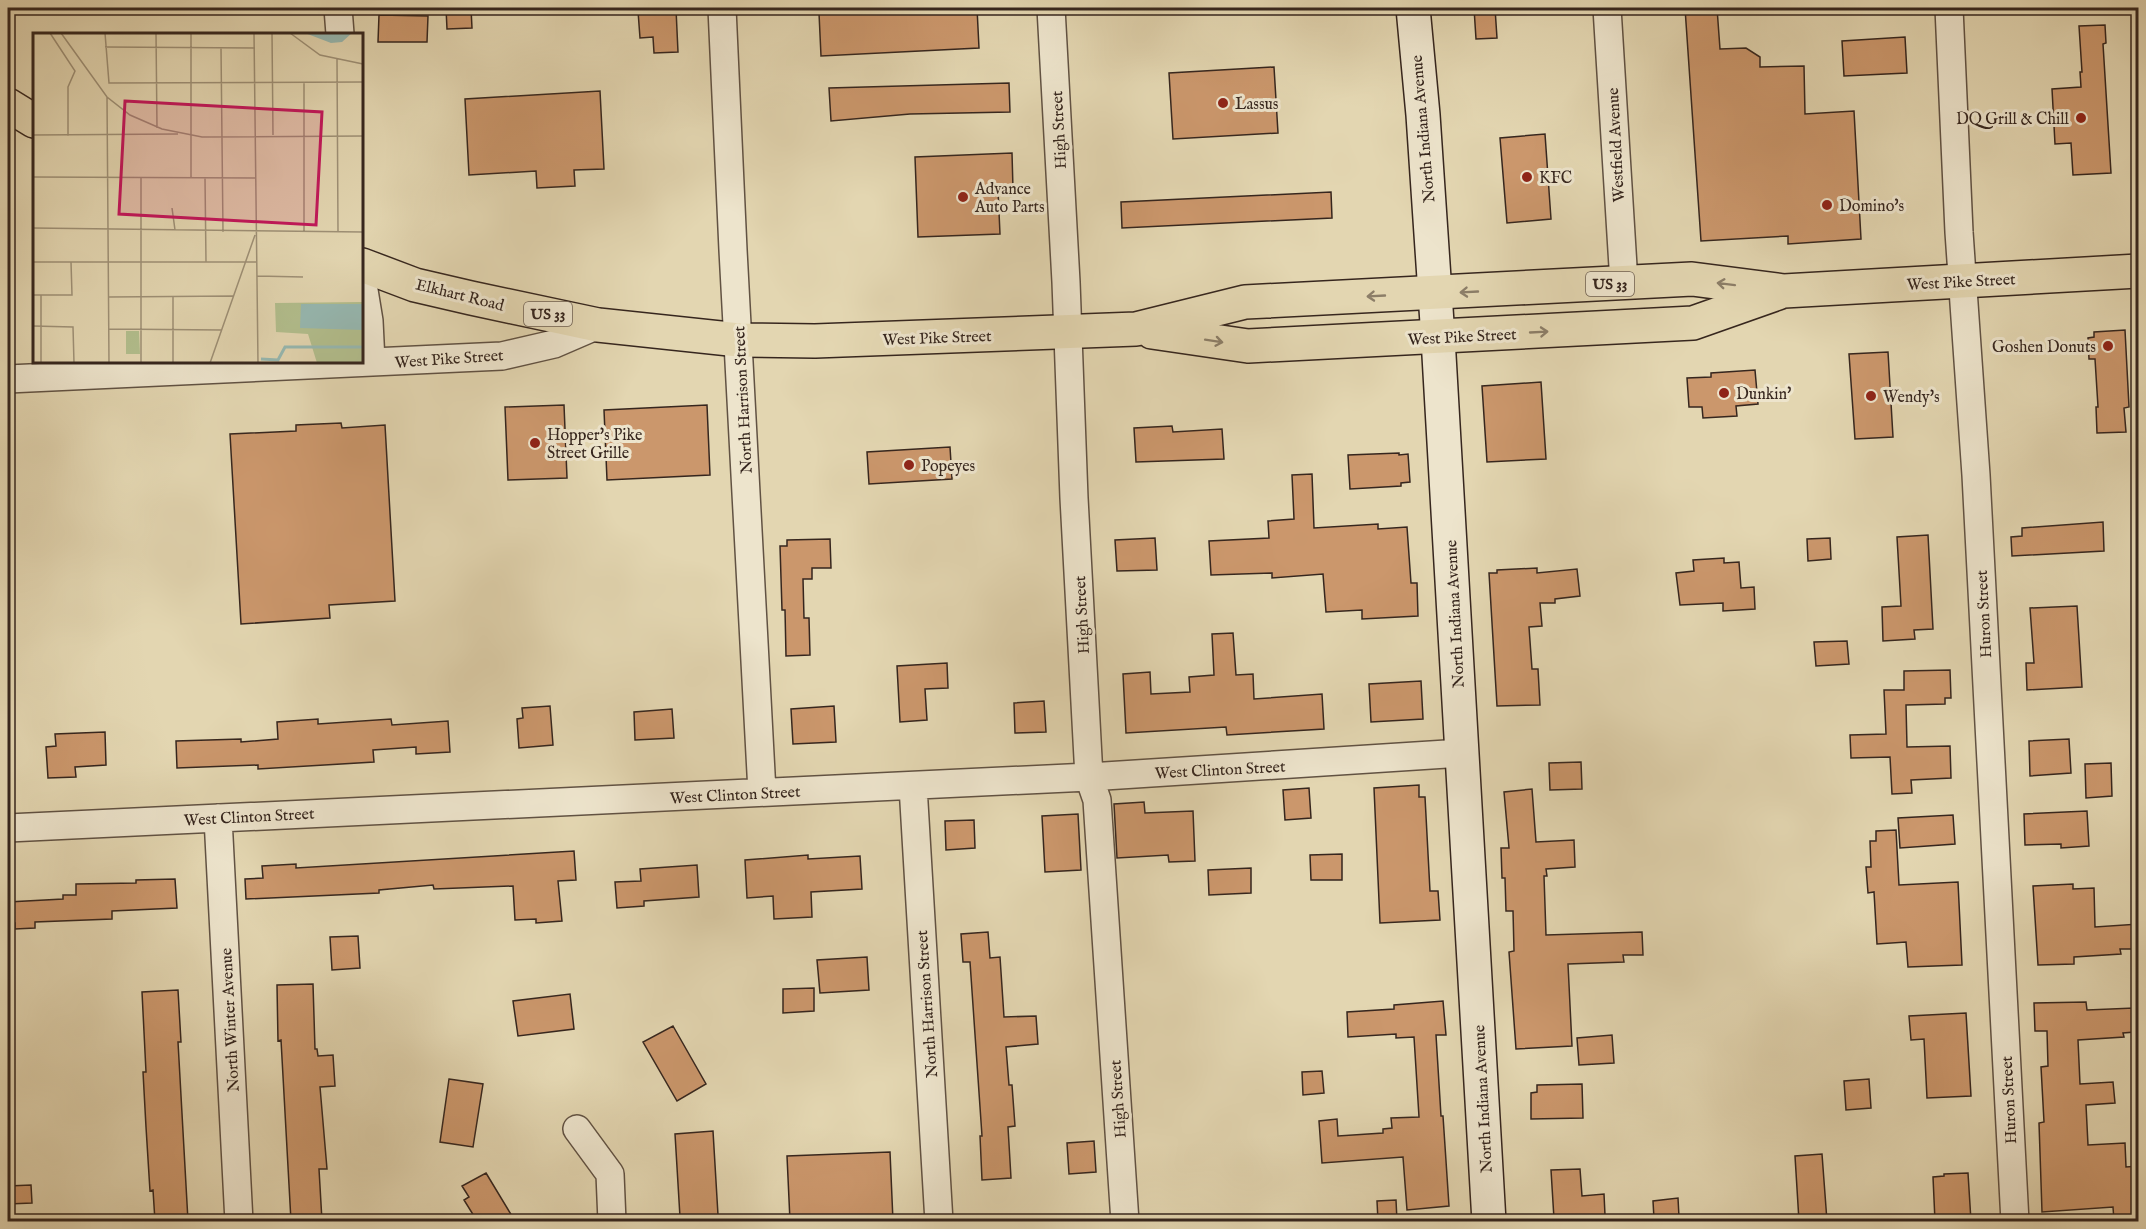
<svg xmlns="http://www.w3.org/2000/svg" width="2146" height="1229" font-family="'IM FELL English',serif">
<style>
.building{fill:#cb976c;stroke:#36261e;stroke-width:1.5}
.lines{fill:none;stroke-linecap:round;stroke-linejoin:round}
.street-casing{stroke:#615243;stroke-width:30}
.secondary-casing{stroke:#36261e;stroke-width:36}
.highway-casing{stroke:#36261e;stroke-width:36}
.street{stroke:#ede4cc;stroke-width:27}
.secondary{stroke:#ede4cc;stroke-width:33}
.highway{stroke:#e3d6b1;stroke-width:33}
.oneway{stroke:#8c7e68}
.poi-dot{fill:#8f2418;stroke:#ede4cc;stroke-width:2}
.labels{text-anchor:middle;stroke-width:6;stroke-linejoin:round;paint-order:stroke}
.shield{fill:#ede4cc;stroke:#6d5f52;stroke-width:1.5}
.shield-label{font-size:15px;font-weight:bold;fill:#36261e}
.poi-label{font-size:16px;fill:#36261e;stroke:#ede4cc;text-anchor:start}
.street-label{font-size:16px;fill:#36261e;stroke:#ede4cc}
.inset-river{fill:none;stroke:#96b8b1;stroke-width:3}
.inset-road{fill:none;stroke:#9e9076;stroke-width:1.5}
.view{fill:#c2185b;fill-opacity:0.15;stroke:#c2185b;stroke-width:3}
.inset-edge{fill:none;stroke:#36261e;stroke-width:3}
</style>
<rect width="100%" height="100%" fill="#e3d6b1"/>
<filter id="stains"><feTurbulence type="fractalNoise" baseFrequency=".00333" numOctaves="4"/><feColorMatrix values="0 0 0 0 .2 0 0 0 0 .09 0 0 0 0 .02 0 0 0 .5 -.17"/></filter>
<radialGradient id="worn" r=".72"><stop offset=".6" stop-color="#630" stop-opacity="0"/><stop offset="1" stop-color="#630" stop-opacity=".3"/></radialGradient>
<path class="building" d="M446,8H471L472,28L447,29Z
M886,8H977L979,48L821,56L819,13L886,10Z
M1474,8H1495L1497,38L1476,39Z
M1685,8H1717L1720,49L1746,48L1760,57V67L1804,66L1805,114L1854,111L1861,239L1788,244V236L1701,241Z
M676,9L678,52L654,53L653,37L640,38L638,11Z
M379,15L428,16L427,42H378Z
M2105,25L2106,43L2103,44L2111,173L2073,175L2071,143L2055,144L2052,89L2081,87L2080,72H2082L2079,26Z
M1905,37L1907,73L1844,76L1842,41Z
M1274,67L1278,133L1173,139L1169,73Z
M1009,83L1010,112L910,114L831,121L829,88Z
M600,91L604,169L574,170L575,186L537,188L536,171L469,175L465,99Z
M1545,134L1551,219L1507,223L1500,138Z
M1012,153L1013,189L998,190L1000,234L918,237L915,157Z
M1331,192L1332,218L1122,228L1121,202Z
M2125,330L2129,407L2124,408L2126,432L2097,433L2096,407H2098L2095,359H2089L2088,338L2094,337V332Z
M1888,352L1893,437L1855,439L1849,354Z
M1755,370L1758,404L1736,406L1737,416L1703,418L1702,407H1689L1687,378L1711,377V373Z
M1541,382L1546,459L1487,462L1482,386Z
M564,405L567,478L508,480L505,407Z
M707,405L710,475L607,480L604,410Z
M341,423L342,428L385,425L395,601L329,605L330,618L241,624L230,434L296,431V425Z
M1172,426L1173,432L1222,429L1224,459L1136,462L1134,428Z
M950,447L952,479L869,484L867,452Z
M1399,453V455L1408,454L1410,482L1401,483V486L1350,489L1348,455Z
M1312,474L1314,528L1378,524V529L1407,527L1411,583H1417L1418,616L1362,619V610L1326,612L1323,574L1272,578V573L1211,575L1209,541L1269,538L1268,521L1294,519L1292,475Z
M2103,522L2104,551L2012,556L2011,537L2022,536V528Z
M1928,535L1933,629L1914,630L1915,639L1883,641L1882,607L1901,606L1897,537Z
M1155,538L1157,570L1117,571L1115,540Z
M1830,538L1831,559L1808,561L1807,539Z
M830,539L831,568H812V579H803L804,618H809L810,655L786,656L785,610H782L780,546H787V540Z
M1724,558V563L1739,562L1741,588L1754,587L1755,609L1723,611V603L1680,605L1676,573L1694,571L1693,560Z
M1537,568V573L1577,569L1580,596L1555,599V603H1540L1542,626L1529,627L1532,669H1538L1540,705L1497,706L1489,573H1497V570Z
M2077,606L2082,687L2027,690L2026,663H2034L2030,608Z
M1233,633L1236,675L1253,674L1254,699L1322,694L1324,729L1227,735L1226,727L1126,733L1123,674L1150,672L1151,694L1190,692L1189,677L1214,675L1212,634Z
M1847,641L1849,664L1816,666L1814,642Z
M947,663L948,688L925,689L927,720L900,722L897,666Z
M1950,670L1951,698H1945V704L1906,705L1907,747L1950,746L1951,778L1911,780L1912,793L1892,794L1890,757L1851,758L1850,735L1886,734L1884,690H1904V671Z
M1421,681L1423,719L1371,722L1369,684Z
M1044,701L1046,732L1015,733L1014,703Z
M550,706L553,745L519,748L517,719L523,718L522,708Z
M834,706L836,742L793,744L791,709Z
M672,709L674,738L635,740L634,712Z
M318,719V724L391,719L392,725L448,721L450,752L416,754V747L373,750L374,762L258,769V765L177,768L176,741L241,739V742L278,739L277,722Z
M105,732L106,765L75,767L76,777L48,778L46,747L56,746L55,734Z
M2069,739L2071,773L2030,776L2029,741Z
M1581,762L1582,789L1550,790L1549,763Z
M2111,763L2112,796L2086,798L2085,764Z
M1419,785V797H1425L1430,891H1438L1440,920L1380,923L1374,788Z
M1309,788L1311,818L1285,820L1283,790Z
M1532,789L1536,842L1574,840L1575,867L1546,869L1547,876H1544L1546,935L1642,932L1643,955H1623L1624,962L1568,964L1572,1046L1516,1049L1509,952L1514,951L1513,911H1506L1505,878H1502L1501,848H1509L1504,792Z
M1144,802L1145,813L1193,811L1195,861L1169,862L1168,855L1117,858L1114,804Z
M2087,811L2089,846L2061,848V844L2025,845L2024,814Z
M1078,814L1081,870L1045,872L1042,816Z
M1953,815L1955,844L1900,848L1898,818Z
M974,820L975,848L946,850L945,821Z
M1896,830L1899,885L1958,882L1962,965L1908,967L1906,942L1877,944L1874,892L1868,893L1866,867H1871L1870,841H1876V831Z
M574,851L576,880L558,881L562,921L536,923V919L515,920L513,886L434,889L433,885L379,890V893L246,899L245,879L263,878L262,866L296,864V868Z
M1342,854V880H1311L1310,855Z
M808,855V859L860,856L862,889L811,892L812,917L774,919L773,896L747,898L745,860Z
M697,865L699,897L644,901V906L617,908L615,882L641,881L640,869Z
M1251,868V893L1209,895L1208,870Z
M175,879L177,908L112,911V919L35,922V928L15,929V923H8V902L63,899V895H76V884L136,883V880Z
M2073,884V889L2094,888L2095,927L2139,924V949H2120L2121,954L2074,957V964L2038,965L2033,886Z
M988,932L990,958L1000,957L1004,1017L1036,1016L1038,1044L1006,1047L1009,1085H1012L1015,1126L1008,1127L1011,1178L982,1180L980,1136H982L970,962H963L961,934Z
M358,936L360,968L332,970L330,937Z
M867,957L869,990L820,993L817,960Z
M313,984L315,1049H317L318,1056L333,1055L335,1086L320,1087L327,1169H319L322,1221H291L281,1040L278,1041L277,985Z
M814,988V1011L783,1013V989Z
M178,990L181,1042H178L188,1221H155L153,1190L150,1191L146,1127L143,1072H146L142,992Z
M570,994L574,1029L518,1036L513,1001Z
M1443,1001L1446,1035H1436L1441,1116H1443L1449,1206L1407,1210L1403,1157L1322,1163L1319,1121L1337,1119L1338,1136L1383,1133V1129L1392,1128L1391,1118L1419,1117L1414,1037L1396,1038V1034L1348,1037L1347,1012L1394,1009V1005Z
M2086,1002L2087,1010L2134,1008L2135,1032L2123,1033L2124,1037L2078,1040L2080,1084L2113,1082L2115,1103L2086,1105L2088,1145L2125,1143L2126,1167L2139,1166V1221H2114L2113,1207L2042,1212L2039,1123L2044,1122L2041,1067L2048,1066L2047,1031H2035L2034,1003Z
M1966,1013L1971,1096L1927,1098L1924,1039L1911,1040L1909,1016Z
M673,1026L706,1084L677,1101L643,1042Z
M1612,1035L1614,1063L1579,1065L1577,1038Z
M1322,1071L1324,1093L1303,1095L1302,1072Z
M449,1079L483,1084L473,1147L440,1142Z
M1869,1079L1871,1108L1846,1110L1844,1081Z
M1582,1084L1583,1118L1531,1119V1093L1537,1092V1085Z
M713,1131L718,1215L680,1217L675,1134Z
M1094,1141L1096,1172L1069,1174L1067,1143Z
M890,1152L893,1221H790L787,1156Z
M1822,1154L1827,1221H1799L1795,1156Z
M1580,1169L1582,1196L1604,1194L1605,1215L1554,1219L1551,1170Z
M486,1173L515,1221H477L464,1200L469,1197L462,1186Z
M1968,1173L1971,1221H1935L1933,1177L1944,1176V1174Z
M31,1185L32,1203L8,1204V1186Z
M1678,1198L1679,1217L1654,1219L1653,1201Z
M1396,1200L1397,1221H1378L1377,1201Z"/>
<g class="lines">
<defs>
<path id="street" d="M338,8L340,34
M722,8L733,250L762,792
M1051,8L1066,282L1074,498L1089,777L1097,800L1125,1222
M1607,8L1624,283
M1949,8L1959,232L1976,475L2015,1222
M362,278L369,321L371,362
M8,379L502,356L554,344L598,325
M913,786L939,1222
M218,818L239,1222
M8,828L1089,777L1462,753
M577,1129L610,1174L612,1222"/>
<path id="secondary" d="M1413,8L1423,115L1438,338L1489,1222"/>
<path id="highway" d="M8,105L34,121
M362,265L415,285L471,298L598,325L739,340L815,341L1136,329L1245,302L1692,279L1784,291L2138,271
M1152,332L1248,346L1693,323L1778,293"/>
</defs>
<use href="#street" class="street-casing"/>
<use href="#secondary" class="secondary-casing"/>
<use href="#highway" class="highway-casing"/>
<use href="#street" class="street"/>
<use href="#secondary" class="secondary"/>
<use href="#highway" class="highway"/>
</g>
<defs><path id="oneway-shaft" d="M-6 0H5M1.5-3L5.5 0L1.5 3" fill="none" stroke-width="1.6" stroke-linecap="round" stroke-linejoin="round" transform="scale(1.5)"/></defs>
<g class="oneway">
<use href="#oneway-shaft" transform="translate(1726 284) rotate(-173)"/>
<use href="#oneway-shaft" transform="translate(1469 292) rotate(177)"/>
<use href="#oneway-shaft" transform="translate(1376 296) rotate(177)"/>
<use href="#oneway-shaft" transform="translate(1539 332) rotate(-3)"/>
<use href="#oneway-shaft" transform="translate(1214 341) rotate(9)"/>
</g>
<g class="poi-dot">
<circle cx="1223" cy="103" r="6"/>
<circle cx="2081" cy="118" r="6"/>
<circle cx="1527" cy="177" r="6"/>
<circle cx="963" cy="197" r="6"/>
<circle cx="1827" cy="205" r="6"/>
<circle cx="2108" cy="346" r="6"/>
<circle cx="1724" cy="393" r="6"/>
<circle cx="1871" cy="396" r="6"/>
<circle cx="535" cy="443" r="6"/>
<circle cx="909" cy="465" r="6"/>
</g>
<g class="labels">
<g class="shield">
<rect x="1586" y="272" width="48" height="24" rx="4.5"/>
<rect x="524" y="302" width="48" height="24" rx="4.5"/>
</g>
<g class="shield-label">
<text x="1610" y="289">US 33</text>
<text x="548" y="319">US 33</text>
</g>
<g class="poi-label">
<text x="1235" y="109">Lassus</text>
<text x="2069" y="124" text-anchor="end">DQ Grill &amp; Chill</text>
<text x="1539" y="183">KFC</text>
<text x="975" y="194">Advance<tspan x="975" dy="18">Auto Parts</tspan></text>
<text x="1839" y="211">Domino's</text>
<text x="2096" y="352" text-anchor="end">Goshen Donuts</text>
<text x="1736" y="399">Dunkin'</text>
<text x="1883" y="402">Wendy's</text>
<text x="547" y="440">Hopper's Pike<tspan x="547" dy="18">Street Grille</tspan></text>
<text x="921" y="471">Popeyes</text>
</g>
<g class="street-label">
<text transform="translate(1422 129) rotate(-95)" y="6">North Indiana Avenue</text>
<text transform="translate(1058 130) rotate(-93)" y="6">High Street</text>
<text transform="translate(1615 145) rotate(-93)" y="6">Westfield Avenue</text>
<text transform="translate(1961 281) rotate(-3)" y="6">West Pike Street</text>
<text transform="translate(460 294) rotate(14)" y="6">Elkhart Road</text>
<text transform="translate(1462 336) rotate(-3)" y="6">West Pike Street</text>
<text transform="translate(937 337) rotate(-2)" y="6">West Pike Street</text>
<text transform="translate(449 358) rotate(-4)" y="6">West Pike Street</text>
<text transform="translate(742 400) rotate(-93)" y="6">North Harrison Street</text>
<text transform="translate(1454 614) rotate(-93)" y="6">North Indiana Avenue</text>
<text transform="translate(1983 614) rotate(-93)" y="6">Huron Street</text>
<text transform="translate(1081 615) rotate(-93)" y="6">High Street</text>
<text transform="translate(1220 769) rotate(-3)" y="6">West Clinton Street</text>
<text transform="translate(735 794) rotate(-3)" y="6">West Clinton Street</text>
<text transform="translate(249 816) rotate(-3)" y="6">West Clinton Street</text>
<text transform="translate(926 1004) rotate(-94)" y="6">North Harrison Street</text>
<text transform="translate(229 1020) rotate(-93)" y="6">North Winter Avenue</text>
<text transform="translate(1117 1099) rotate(-94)" y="6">High Street</text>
<text transform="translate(1482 1099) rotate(-93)" y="6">North Indiana Avenue</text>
<text transform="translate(2008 1100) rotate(-93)" y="6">Huron Street</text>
</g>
</g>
<g transform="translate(33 33)">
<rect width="330" height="330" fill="#e3d6b1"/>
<path d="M330,269V330H284L275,301L243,299L242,270ZM93,298H106L107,321H93Z" fill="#b2be8d"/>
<path d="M272,0H319L309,9L298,10ZM268,271H330V297L267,295Z" fill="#96b8b1"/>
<path class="inset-river" d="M228,326L245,327L252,314H330"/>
<path class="inset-road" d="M17,0L42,38L35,54V103M28,0L74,64L97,82L129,96L169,104L330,103M72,0L76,50L330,49M123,0L124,95M221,0L225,330M239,0L240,102M257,0L287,22L330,31M72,14L222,15M188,15L190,199M304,26L305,199M271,50V199M74,64L76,330M0,102L145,101M0,144L223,145M108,145V330M158,145V0M172,145L173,229M139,175L142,197M0,195L330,199M0,229H224M224,243L270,244M0,262H39L38,229M76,264L200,263M0,293L40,294L41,330M76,296L189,297M8,330V262M140,330V264M177,330L222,202"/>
<path class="view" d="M92,68L289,79L283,192L86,181Z"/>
<rect width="330" height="330" class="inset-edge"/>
</g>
<rect width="2146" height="1229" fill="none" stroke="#e3d6b1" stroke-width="30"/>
<rect x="9" y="9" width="2128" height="1211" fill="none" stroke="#36261e" stroke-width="3"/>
<rect x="15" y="15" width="2116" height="1199" fill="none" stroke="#36261e" stroke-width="1.5"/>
<rect width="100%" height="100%" filter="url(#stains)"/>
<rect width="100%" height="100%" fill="url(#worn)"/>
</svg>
